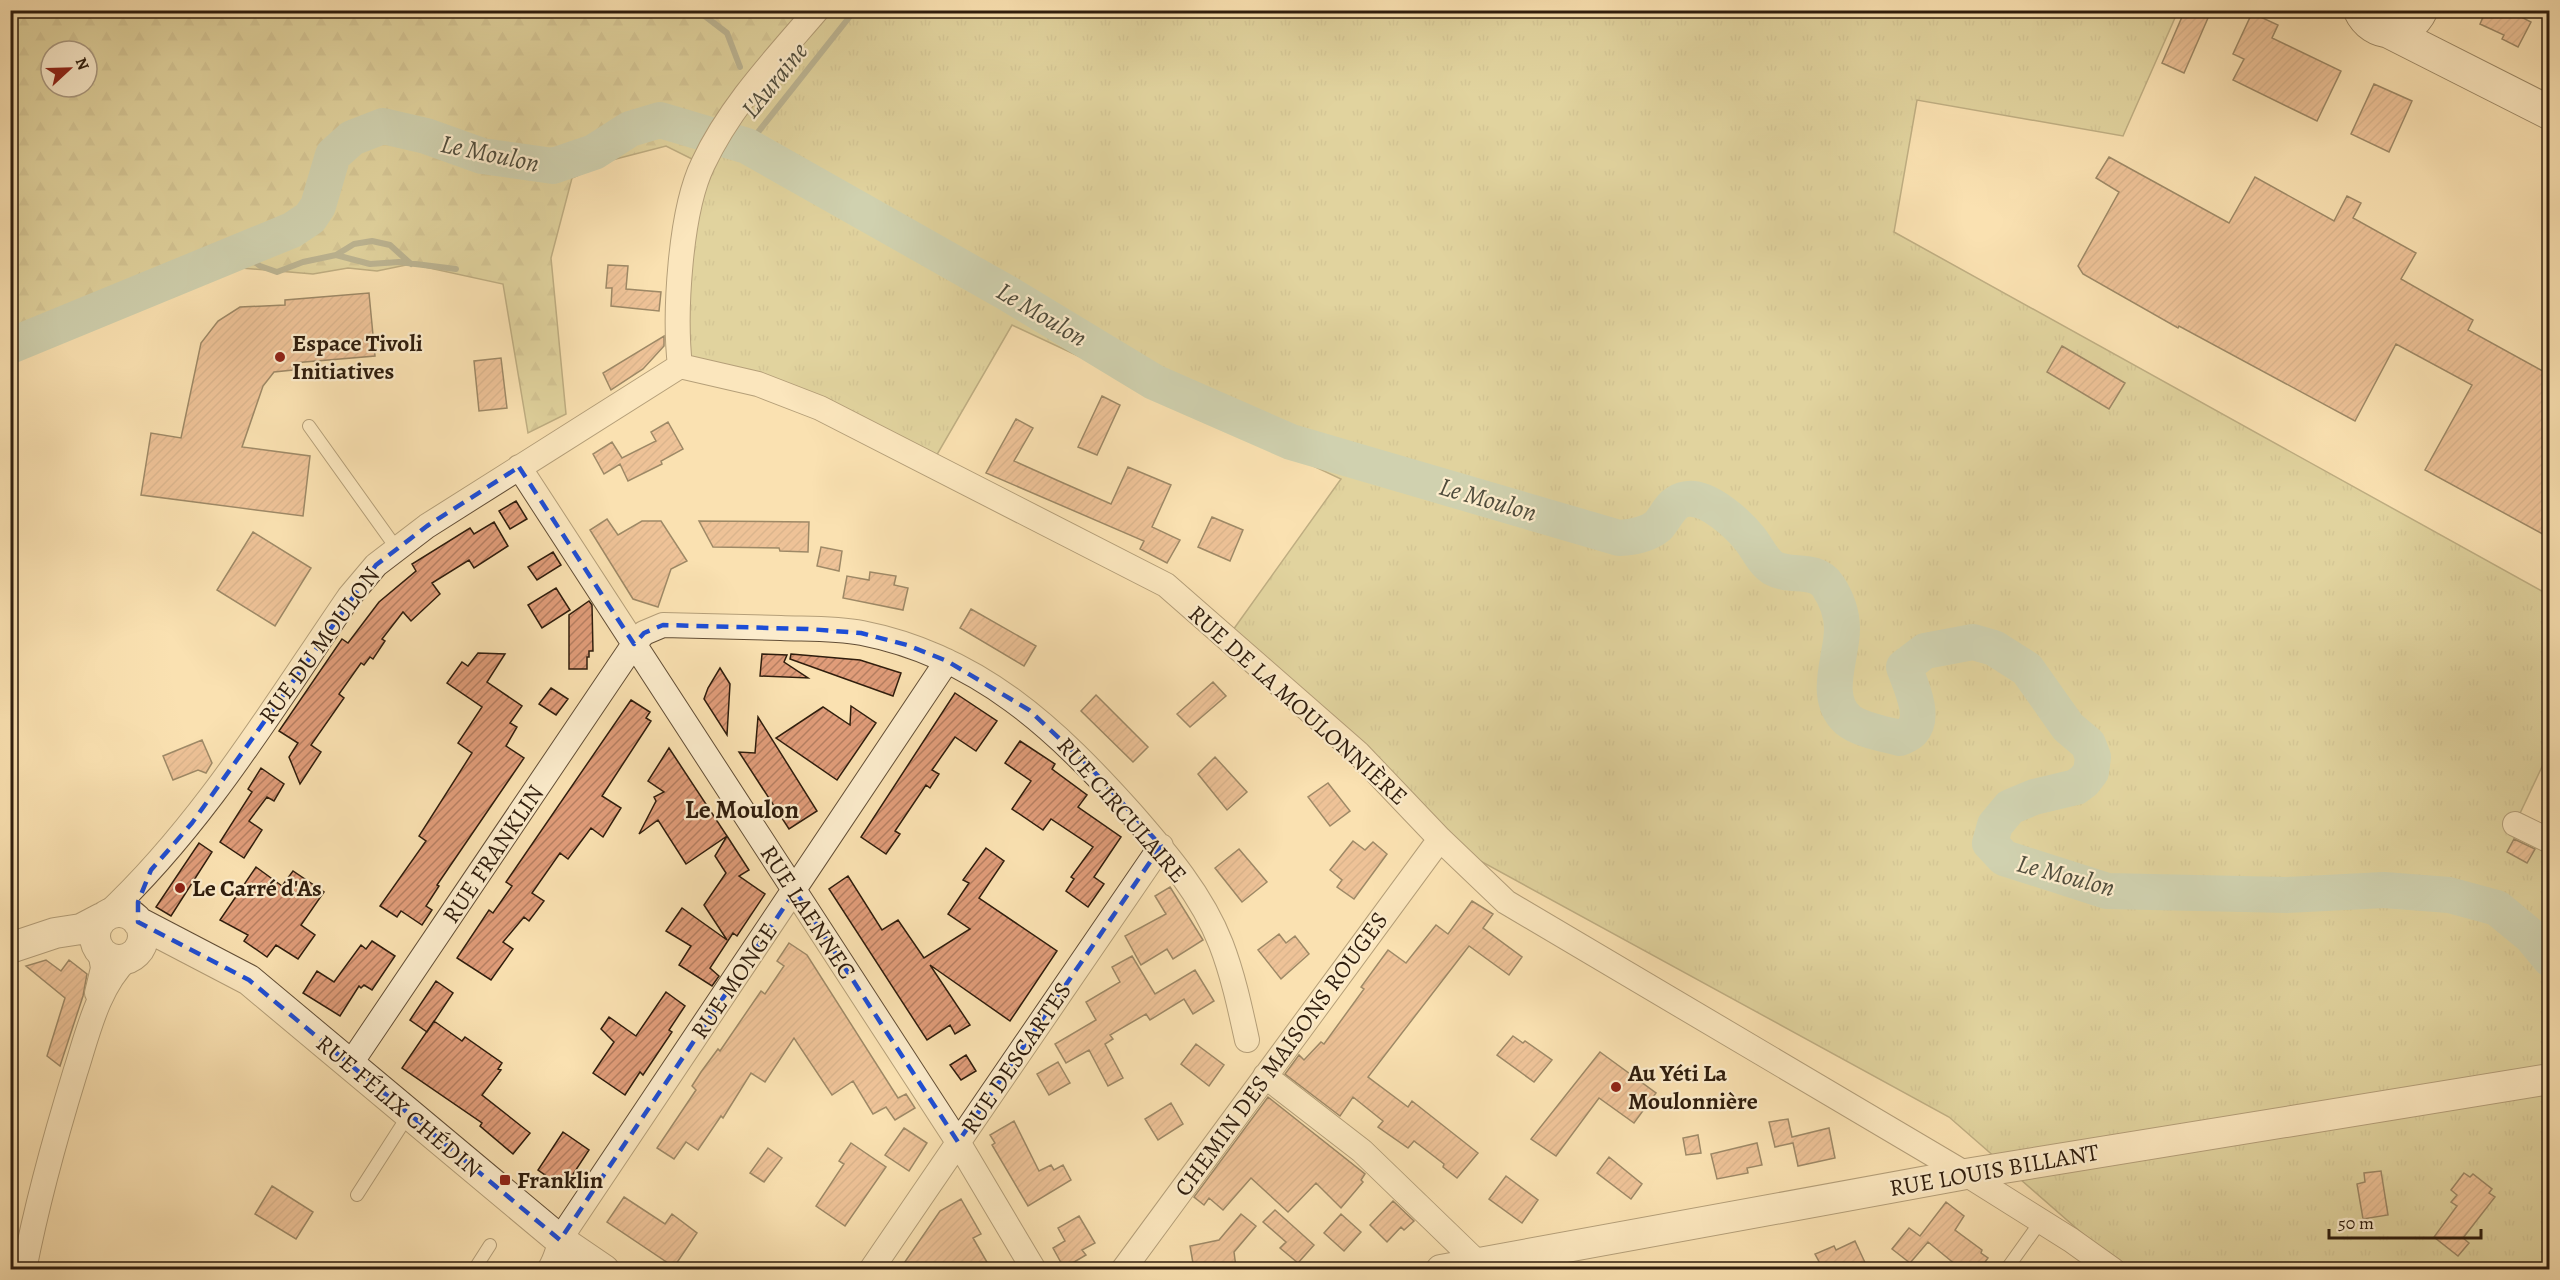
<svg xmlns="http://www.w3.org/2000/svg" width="2560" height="1280" font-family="Alegreya,serif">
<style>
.grass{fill:url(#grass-tufts);stroke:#796f4a;stroke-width:1.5}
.forest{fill:url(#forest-firs);stroke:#796f4a;stroke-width:1.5;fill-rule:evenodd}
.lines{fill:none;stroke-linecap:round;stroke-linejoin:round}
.stream{stroke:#727d6d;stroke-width:6}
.river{stroke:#9ebdad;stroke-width:36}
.building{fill:url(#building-hatch);stroke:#2f1d0d;stroke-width:1.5}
.service-casing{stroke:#624e36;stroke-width:14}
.minor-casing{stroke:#624e36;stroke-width:26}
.tertiary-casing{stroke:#624e36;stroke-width:32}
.secondary-casing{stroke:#2f1d0d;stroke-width:35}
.service{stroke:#fceccc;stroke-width:12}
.minor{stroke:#fceccc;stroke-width:24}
.tertiary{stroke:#fceccc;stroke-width:30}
.secondary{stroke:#fceccc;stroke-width:33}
.marked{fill:none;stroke:#1d4ed8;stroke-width:4.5;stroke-dasharray:12 8;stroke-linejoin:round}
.poi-dot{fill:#8f2418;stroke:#fceccc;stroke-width:2}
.labels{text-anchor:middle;stroke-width:4.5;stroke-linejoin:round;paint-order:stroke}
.poi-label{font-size:24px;font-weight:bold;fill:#2f1d0d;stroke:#fceccc;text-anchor:start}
.street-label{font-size:24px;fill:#2f1d0d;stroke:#fceccc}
.water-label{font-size:26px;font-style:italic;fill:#504d3d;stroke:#fceccc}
.neighbourhood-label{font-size:26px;font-weight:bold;fill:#2f1d0d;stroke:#fceccc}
</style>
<defs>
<pattern id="grass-tufts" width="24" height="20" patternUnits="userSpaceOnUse" patternTransform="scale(1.5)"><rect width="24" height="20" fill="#c3c188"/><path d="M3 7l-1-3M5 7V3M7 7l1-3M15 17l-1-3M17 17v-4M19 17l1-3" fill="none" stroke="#a8a574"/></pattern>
<pattern id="forest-firs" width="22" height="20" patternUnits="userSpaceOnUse" patternTransform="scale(1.5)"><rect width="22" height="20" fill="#c3c188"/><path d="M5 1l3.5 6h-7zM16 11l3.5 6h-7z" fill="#a8a574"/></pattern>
<pattern id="building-hatch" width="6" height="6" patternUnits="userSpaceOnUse" patternTransform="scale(1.5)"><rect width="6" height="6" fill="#e09c79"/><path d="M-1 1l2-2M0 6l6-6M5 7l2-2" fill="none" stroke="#b67f62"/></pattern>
</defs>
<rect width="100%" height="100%" fill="#fae1b1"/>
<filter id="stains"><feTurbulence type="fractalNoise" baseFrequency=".00333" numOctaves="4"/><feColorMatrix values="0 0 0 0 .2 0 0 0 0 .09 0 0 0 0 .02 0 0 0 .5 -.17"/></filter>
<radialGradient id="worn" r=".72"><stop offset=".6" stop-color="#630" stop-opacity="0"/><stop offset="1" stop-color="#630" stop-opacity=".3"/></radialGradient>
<path class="grass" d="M817,11H2178L2123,136L1917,100L1894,232L2549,595V752L2515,824L2549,841V1269H2123L1949,1117L1440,839L1228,637L1341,479L1012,325L931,465L820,408L680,366L702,164Z"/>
<path class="forest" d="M10,11H817L702,164L666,146L612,160L572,178L551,258L566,414L528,433L503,284L411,264L377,271L348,268L313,274L241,268L158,301L11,336ZM51,51H87V87H51Z"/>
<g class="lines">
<path class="stream" d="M697,10L727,33L740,67
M747,146L855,10
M241,251L260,266L277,272L303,262L336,255L354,244L372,241L390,245L411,264
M336,255L370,264L399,262L456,269"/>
<path class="river" d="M10,346L292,230L310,218L318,206L333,155L352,138L383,126L426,136L482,156L553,166L594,152L630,129L660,120L747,146L1007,293L1154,382L1291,442L1619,538C1633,537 1647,535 1658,526C1667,516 1671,501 1687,499C1708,496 1738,524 1750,539C1758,549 1763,562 1773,568C1790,578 1816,567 1828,586C1836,598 1842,613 1842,629C1842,658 1822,697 1848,720C1860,730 1885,734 1900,738C1904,736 1910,734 1912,731C1926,716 1910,684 1904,667L1925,651L1973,642L1994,648L2027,669L2068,727L2088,744L2093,757L2091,772L2084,781L2076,787L2034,797L2010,807L1995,825L1990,843L2004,858L2107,891L2287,895L2384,890L2449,895L2497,908L2531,936L2550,959"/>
</g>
<path class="building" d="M2185,10L2208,18L2184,73L2162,63Z
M2486,10H2508L2531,22L2518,47L2502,39L2504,35L2480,24Z
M2252,13L2278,25L2272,38L2341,71L2317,121L2233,80L2244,59L2233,54Z
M2374,84L2412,101L2389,152L2351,134Z
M2109,157L2229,223L2255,177L2334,221L2347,196L2361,203L2353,218L2416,253L2401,279L2473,320L2468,330L2550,375V538L2425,470L2472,385L2396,344L2355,421L2179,326L2178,328L2083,274L2078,266L2119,192L2096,178Z
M608,265L628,266L626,289L661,292L659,311L611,306L612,288H606Z
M369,293L375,356L293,363V370L274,372L263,386L242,447L310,456L303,516L141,495L151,433L181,438L201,343L218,321L240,307L285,305V300Z
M664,336V346L643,369L611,390L603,373Z
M2062,346L2125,383L2109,409L2047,372Z
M501,358L507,408L479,411L474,361Z
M1102,396L1120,405L1097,455L1078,447Z
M1016,419L1033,428L1014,461L1061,482L1111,504L1128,467L1171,485L1152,527L1180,540L1167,563L1140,549L1144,541L986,473Z
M668,422L683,449L661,461L662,464L628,481L620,464L604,474L593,454L612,442L622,458L656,441L651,432Z
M516,501L527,519L510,529L499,511Z
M1212,517L1243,530L1230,561L1198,547Z
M607,519L618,535L642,521H661L687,561L671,569L658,607L633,599L590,530Z
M699,521L809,522L808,552L780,551L779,548L713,547Z
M494,522L508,546L474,568L469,560L432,583L440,594L411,621L403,612L382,639L385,641L373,659L370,657L364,665L361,663L339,694L344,698L311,745L321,752L300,784L289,757L298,743L279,731L342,639L348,643L379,602L416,571L412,564L470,528L474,534Z
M253,532L311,568L275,626L217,590Z
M821,547L842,551L839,571L817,566Z
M553,552L561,565L537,580L528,567Z
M870,572L896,576L894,585L908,588L903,610L843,598L847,576L869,580Z
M556,588L570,610L542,628L528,605Z
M589,601L592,605L593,651H589V657H587V669H569V615Z
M971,609L1036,646L1024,666L960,628Z
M478,653L505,654L487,682L522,706L510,723L517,727L506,746L524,758L437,885L439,886L426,906L432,910L422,925L401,911L397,917L380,906L426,841L419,836L472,753L458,743L482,707L447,683L462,662L468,666Z
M762,654L787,655L784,662L808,678L760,676Z
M791,654L860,660L901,673L893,696L790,659Z
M720,668L730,684L727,735L704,699L708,688Z
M1213,682L1226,696L1190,727L1177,714Z
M551,688L568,699L556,715L539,704Z
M955,693L997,721L976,751L955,737L932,770L939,774L930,788L926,785L895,831L900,834L886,854L861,837Z
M1096,695L1148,747L1133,762L1081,711Z
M631,700L650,712L646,718L651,721L602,796L621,808L603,837L591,828L568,859L560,853L532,893L544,901L529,921L524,917L503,942L513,949L491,980L457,958L489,910L493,913L512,886L506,882Z
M851,706L876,723L837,780L776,738L823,707L850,725Z
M758,717L817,811L789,829L739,752L755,753Z
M202,740L212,763L206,773L198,770L173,780L163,756Z
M1020,741L1055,764L1052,769L1087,795L1078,807L1121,837L1094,877L1104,884L1088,907L1066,891L1074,879L1071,877L1093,847L1051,819L1043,830L1012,809L1031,781L1005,763Z
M669,748L727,836L686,864L658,820L639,834L656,801L654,797L664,792L648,781Z
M1215,757L1247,792L1227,810L1198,774Z
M261,768L284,784L274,801L267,797L249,821L262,830L244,858L220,842L252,792L248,789Z
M1328,783L1350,811L1330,826L1308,797Z
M727,836L749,870L739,876L765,894L737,936L733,933L710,968L719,976L712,986L679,965L691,946L666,931L682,908L727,940L704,905L726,873L715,856Z
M2514,839L2535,849L2527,863L2507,852Z
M1353,841L1365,850L1373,842L1387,854L1354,899L1337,887L1342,880L1330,870Z
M199,843L212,852L171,916L156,907Z
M986,848L1004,861L979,898L1057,951L1010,1021L930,965L970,1025L955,1034L950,1025L927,1040L829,889L848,876L882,930L898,920L924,958L970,929L948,914L969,883L963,880Z
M1239,849L1267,882L1242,902L1215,868Z
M256,867L282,886L293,871L324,892L301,925L315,935L298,959L276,945L267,957L244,941L248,935L220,920Z
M1170,887L1203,940L1173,959L1167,949L1141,965L1125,936L1166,914L1155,896Z
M1472,901L1493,914L1483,928L1522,957L1509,975L1469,946L1368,1077L1408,1107L1412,1101L1478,1153L1457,1178L1443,1167L1444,1164L1414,1141L1408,1148L1378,1127L1383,1121L1353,1097L1340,1116L1285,1074L1299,1055L1304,1060L1321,1042L1324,1044L1364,989L1361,987L1388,950L1406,963L1436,925L1448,934Z
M1279,934L1286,943L1295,936L1309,954L1281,979L1258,950Z
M372,941L395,956L372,990L364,985L361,988L359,986L340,1016L303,993L317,971L334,982L361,945L366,949Z
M789,943L807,955L898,1098L906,1094L915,1108L895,1120L886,1107L873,1114L853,1081L832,1095L794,1038L765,1082L751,1073L723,1118L721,1116L698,1150L686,1142L674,1159L657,1148L696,1090L692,1086L701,1072L718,1049L720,1051L761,991L765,994L784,966L777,961Z
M1132,956L1155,994L1195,970L1214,1001L1193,1014L1184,999L1150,1020L1146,1014L1110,1035L1113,1039L1105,1044L1123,1078L1108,1086L1089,1050L1066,1063L1055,1044L1096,1020L1086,1002L1120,982L1112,967Z
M46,960L61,971L69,960L87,974L83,996L60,1066L47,1056L65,998L26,966Z
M436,981L453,993L427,1032L410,1020Z
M666,992L685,1006L669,1030L672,1032L643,1075L640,1072L625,1095L593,1073L614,1042L601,1029L609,1017L636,1036Z
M434,1021L462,1041L465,1037L502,1063L498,1069L501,1070L482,1095L530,1133L513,1154L480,1126L482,1123L402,1068Z
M1513,1036L1523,1043L1525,1041L1552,1060L1534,1082L1497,1055Z
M1196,1044L1224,1065L1209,1086L1181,1064Z
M1600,1052L1656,1093L1634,1123L1599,1098L1556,1156L1531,1139Z
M966,1055L976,1071L961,1080L950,1065Z
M1058,1062L1070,1083L1049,1095L1037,1074Z
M1268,1097L1365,1174L1361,1180L1363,1182L1341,1208L1316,1183L1288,1212L1251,1178L1223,1210L1209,1198L1204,1205L1194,1197Z
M1171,1103L1183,1124L1158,1140L1145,1119Z
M1788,1119L1792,1137L1829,1128L1835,1158L1798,1166L1793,1143L1775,1147L1769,1122Z
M1014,1121L1039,1171L1051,1165L1054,1170L1063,1165L1071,1180L1028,1206L992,1145L995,1143L990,1135Z
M904,1128L927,1143L909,1171L885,1155Z
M563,1132L589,1150L564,1188L538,1170Z
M1698,1135L1701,1153L1686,1155L1683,1138Z
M851,1143L886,1167L845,1226L816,1206L844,1164L839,1161Z
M1757,1143L1762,1165L1747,1168L1748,1173L1717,1179L1711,1154Z
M768,1148L782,1158L764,1182L750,1173Z
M1609,1157L1642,1184L1631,1199L1597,1173Z
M2381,1171L2388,1215L2363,1219L2357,1184L2365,1182L2364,1173Z
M2464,1173L2470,1177L2473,1174L2492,1189L2489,1193L2495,1197L2463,1238L2469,1243L2458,1256L2434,1237L2457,1206L2451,1202L2457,1195L2451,1190Z
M1506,1176L1538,1200L1522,1223L1489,1199Z
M272,1186L313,1212L296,1239L255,1214Z
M624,1197L665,1224L672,1214L697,1233L674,1267L607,1222Z
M961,1199L981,1234L973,1238L991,1269H900L940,1211Z
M1393,1201L1414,1221L1404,1230L1401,1227L1387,1242L1370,1225Z
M1946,1202L1964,1216L1955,1230L1982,1250L1981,1253L1988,1258L1980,1269H1961L1928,1242L1910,1263L1892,1249L1909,1228L1920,1236Z
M1275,1210L1314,1245L1298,1263L1280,1248L1286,1242L1263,1222Z
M1241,1214L1256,1226L1234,1252L1236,1267L1194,1269L1190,1246L1219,1240Z
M1341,1214L1361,1232L1344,1251L1324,1233Z
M1079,1216L1095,1243L1082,1250L1086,1255L1064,1268L1053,1248L1065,1241L1058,1228Z
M1855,1241L1868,1269H1823L1815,1254L1834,1246L1836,1250Z"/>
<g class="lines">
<defs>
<path id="service" d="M309,426L397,549
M357,1195L409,1114
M474,1270L490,1245
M2006,1270L2041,1221"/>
<path id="minor" d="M680,366L758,384L820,408L1166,585L1358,753L1440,839L1506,902L1966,1174L2071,1240L2113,1270
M680,366C674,314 680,211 703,164C730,106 776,58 817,10
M519,467L958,1142L1034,1270
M2515,824L2550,841
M105,916C203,825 274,706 349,597L376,565L427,526L680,366
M97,993L103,968L100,951
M351,1063L634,644L644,633L663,625C702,626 741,627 781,628C807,629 836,628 862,633C979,656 1056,729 1132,814C1166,853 1202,895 1221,944C1233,975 1240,1008 1247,1040
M1265,1076L1362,1151L1478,1263
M24,1270C37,1203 55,1138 75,1073C88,1033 97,988 128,958
M549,1270C558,1257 558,1243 566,1230L947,661
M871,1270L1161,846
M1123,1270L1440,839"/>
<path id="tertiary" d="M95 936a24 24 0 1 1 48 0a24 24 0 1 1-48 0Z
M138,922L249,980L560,1240L604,1270
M10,948L55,933L81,929L102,918
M1441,1270L1966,1174L2550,1079"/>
<path id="secondary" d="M2360,10C2373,38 2408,38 2421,10
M2390,32L2550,113"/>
</defs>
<use href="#service" class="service-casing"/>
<use href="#minor" class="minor-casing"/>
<use href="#tertiary" class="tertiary-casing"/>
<use href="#secondary" class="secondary-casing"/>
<use href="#service" class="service"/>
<use href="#minor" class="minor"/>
<use href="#tertiary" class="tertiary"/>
<use href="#secondary" class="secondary"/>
</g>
<path d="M0 0H2560V1280H0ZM519,467L634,644L644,633L663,625L808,629L861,633L907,645L947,661L1029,710L1090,767L1161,846L958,1142L795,891L560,1240L249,980L138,922V902L151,870L192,823L376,565L427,526Z" fill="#fae1b1" fill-opacity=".55" fill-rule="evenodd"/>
<path class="marked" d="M519,467L634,644L644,633L663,625L808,629L861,633L907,645L947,661L1029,710L1090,767L1161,846L958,1142L795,891L560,1240L249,980L138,922V902L151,870L192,823L376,565L427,526Z"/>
<g class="poi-dot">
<circle cx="280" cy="357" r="6"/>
<circle cx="180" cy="888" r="6"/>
<circle cx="1616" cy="1087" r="6"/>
<rect x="499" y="1174" width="12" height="12" rx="3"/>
</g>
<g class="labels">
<g class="poi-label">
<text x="292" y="351">Espace Tivoli<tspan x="292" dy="28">Initiatives</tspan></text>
<text x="192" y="896">Le Carré d'As</text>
<text x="1628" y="1081">Au Yéti La<tspan x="1628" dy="28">Moulonnière</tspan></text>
<text x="517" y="1188">Franklin</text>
</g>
<g class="street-label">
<text transform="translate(319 645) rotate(-54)" y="8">RUE DU MOULON</text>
<text transform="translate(1298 705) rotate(42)" y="8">RUE DE LA MOULONNIÈRE</text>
<text transform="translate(1122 810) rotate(49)" y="8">RUE CIRCULAIRE</text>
<text transform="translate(493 854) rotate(-56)" y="8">RUE FRANKLIN</text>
<text transform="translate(808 912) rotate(57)" y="8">RUE LAENNEC</text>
<text transform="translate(734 981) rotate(-56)" y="8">RUE MONGE</text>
<text transform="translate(1281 1054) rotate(-54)" y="8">CHEMIN DES MAISONS ROUGES</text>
<text transform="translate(1016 1058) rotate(-56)" y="8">RUE DESCARTES</text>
<text transform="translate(399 1106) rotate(40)" y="8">RUE FÉLIX CHÉDIN</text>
<text transform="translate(1994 1170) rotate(-10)" y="8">RUE LOUIS BILLANT</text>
</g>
<g class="water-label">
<text transform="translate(774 80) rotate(-51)" y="9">L'Auraine</text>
<text transform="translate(490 153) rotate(12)" y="9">Le Moulon</text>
<text transform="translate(1042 314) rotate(31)" y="9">Le Moulon</text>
<text transform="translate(1488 499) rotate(16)" y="9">Le Moulon</text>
<text transform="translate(2066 875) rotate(15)" y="9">Le Moulon</text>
</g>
<g class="neighbourhood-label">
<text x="742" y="818">Le Moulon</text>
</g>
</g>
<rect width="2560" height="1280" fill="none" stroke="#fae1b1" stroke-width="36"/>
<rect x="12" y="12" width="2536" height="1256" fill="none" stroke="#2f1d0d" stroke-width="3"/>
<rect x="18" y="18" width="2524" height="1244" fill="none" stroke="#2f1d0d" stroke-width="1.5"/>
<g transform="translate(69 69) rotate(68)"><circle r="28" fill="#fceccc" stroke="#aa9980" stroke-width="1.5"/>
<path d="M0-4.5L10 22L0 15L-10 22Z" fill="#8f2418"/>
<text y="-9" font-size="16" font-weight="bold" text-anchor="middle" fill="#2f1d0d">N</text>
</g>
<path d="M2329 1229v9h152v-9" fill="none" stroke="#2f1d0d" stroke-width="3"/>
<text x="2338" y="1229" font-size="18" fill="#2f1d0d" stroke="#fceccc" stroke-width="4.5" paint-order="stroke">50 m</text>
<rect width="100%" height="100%" filter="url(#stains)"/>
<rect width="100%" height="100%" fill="url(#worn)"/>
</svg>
